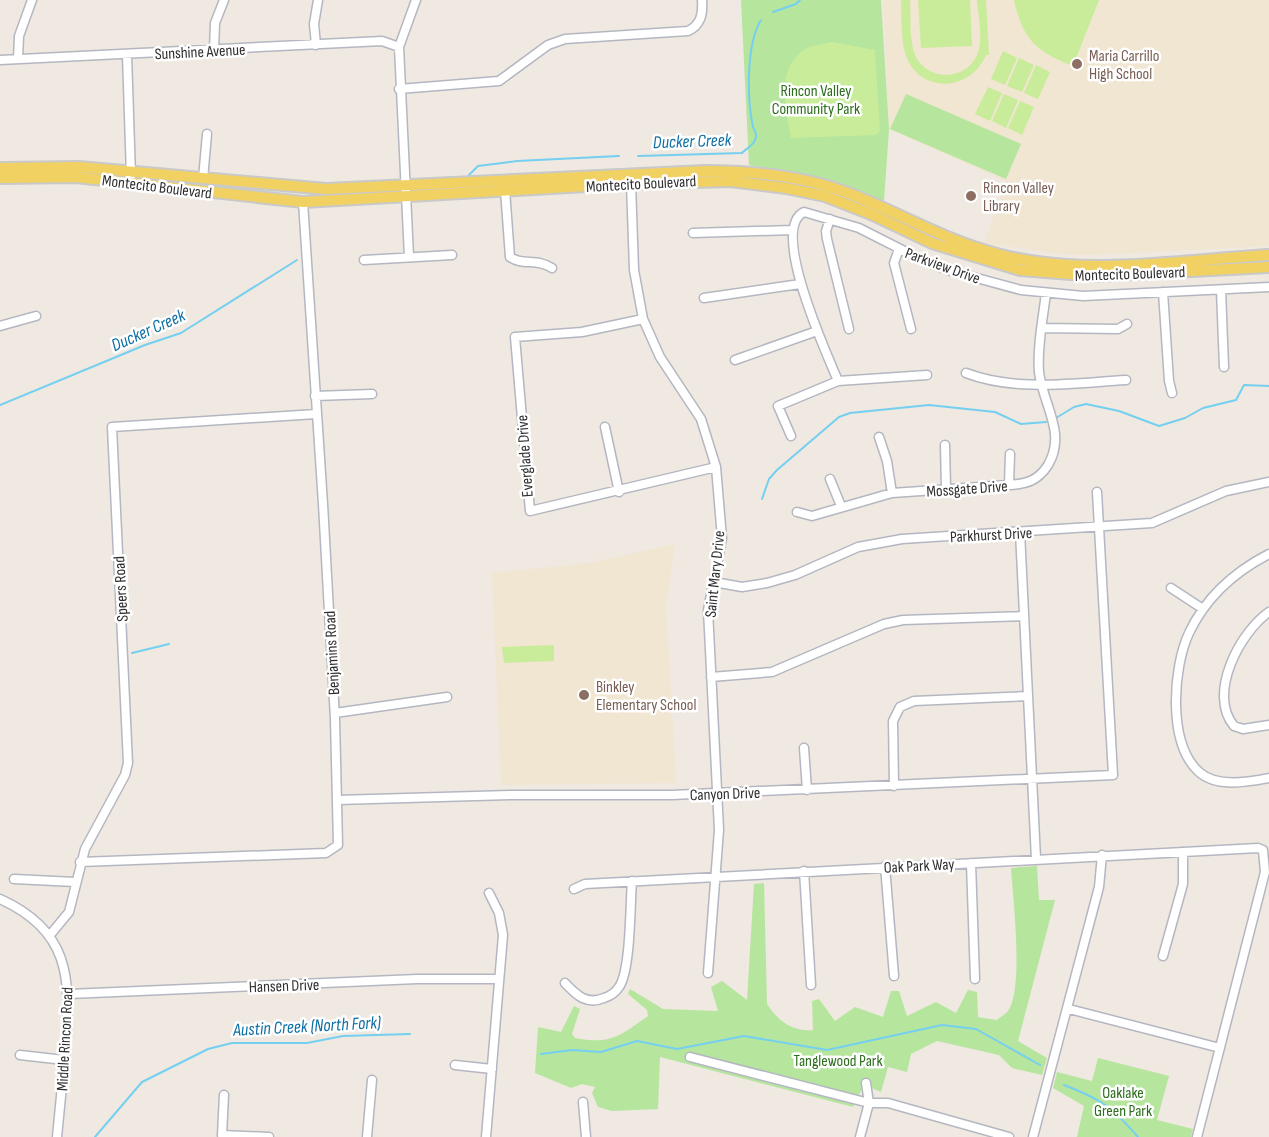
<svg xmlns="http://www.w3.org/2000/svg" width="1269" height="1137" font-family="'Sofia Sans Condensed',sans-serif">
<style>
.education{fill:#f0e6d1}
.green{fill:#b6e59e}
.pitch{fill:#c9ec9a}
.lines{fill:none;stroke-linecap:round;stroke-linejoin:round}
.stream{stroke:#75cff0;stroke-width:2}
.minor-casing{stroke:#b4b7c1;stroke-width:11}
.major-casing{stroke:#c9c9c9;stroke-width:14}
.minor{stroke:#fff;stroke-width:8}
.major{stroke:#f2d163;stroke-width:10}
.education-dot{fill:#8d6e63;stroke:#fff;stroke-width:2}
.labels{text-anchor:middle;stroke-width:5;stroke-linejoin:round;paint-order:stroke}
.street-label{font-size:16px;fill:#2e2e2e;stroke:#fff}
.education-label{font-size:16px;fill:#785e54;stroke:#fff;text-anchor:start}
.park-label{font-size:16px;fill:#2c6e1b;stroke:#fff}
.water-label{font-size:18px;font-style:italic;fill:#0d6fa3;stroke:#fff}
</style>
<rect width="100%" height="100%" fill="#efe9e1"/>
<path class="education" d="M883,0H1269V246L1093,255H1067L984,243L1007,182L889,129Z
M675,544L666,607L676,783L501,785L492,573L590,563Z"/>
<path class="green" d="M741,0H881L889,129L884,201L811,176L749,165Z
M906,94L1021,144L1006,179L890,129Z
M1037,866L1039,900H1055L1018,1041L1047,1058L1042,1075L1012,1068L999,1055L937,1041L911,1054L907,1072L888,1067L881,1092L872,1088L862,1089L853,1107L660,1057L658,1109L612,1111L598,1107L592,1093L595,1087L582,1084L571,1088L535,1073L538,1027L561,1032L574,1006L580,1009L572,1034L575,1038C610,1045 620,1036 648,1016L647,1010L628,994L630,989L663,1009L718,1011L711,987L722,981L747,1000L754,884L764,883L767,1004C778,1021 793,1032 813,1030L812,1001L819,999L835,1021L855,1007L883,1017L891,991H899L907,1016L936,1002L956,1013L968,990L977,992L978,1017L997,1020C1000,1017 1006,1014 1008,1011C1024,990 1013,897 1011,868Z
M1098,1058L1169,1076L1157,1120L1193,1129L1191,1137H1077L1084,1106L1053,1088L1057,1072L1092,1081Z"/>
<path class="pitch" d="M901,0H910C911,17 909,39 915,55C927,82 966,81 977,55C984,39 978,16 977,0H986L989,55H986C972,89 926,95 908,61C900,44 902,19 901,0Z
M918,0H970L972,46L921,48Z
M1014,0H1099L1073,66C1036,51 1023,40 1014,0Z
M832,42L875,50L880,131L876,135L791,138C786,110 775,69 804,50C811,45 824,44 832,42Z
M1003,51L1017,58L1005,85L991,79Z
M1019,58L1034,65L1022,92L1007,86Z
M1036,65L1050,72L1038,99L1024,93Z
M988,87L1002,93L990,121L975,114Z
M1004,94L1018,100L1006,128L992,121Z
M1020,101L1034,107L1022,135L1008,128Z
M554,645V661L504,663L502,647Z"/>
<g class="lines">
<path class="stream" d="M773,12L796,4L800,0
M638,156L742,153C747,148 757,143 756,135C756,132 754,130 753,127C747,99 746,44 761,20
M469,175L478,166L517,161L619,156
M0,405L145,345L181,333L297,260
M1056,418L1074,407L1086,404L1119,411L1159,426L1185,418L1203,408L1236,400L1244,385L1269,386
M762,499L769,479L777,470L839,417L850,413L929,405L995,412L1021,424L1046,422
M132,653L169,644
M541,1054L572,1050L601,1052L637,1041L677,1049L744,1036L827,1050L942,1025L976,1029L1040,1065
M1064,1085C1101,1099 1112,1107 1138,1137
M95,1137L142,1082L208,1049L232,1043H307L343,1036L410,1034"/>
<defs>
<path id="minor" d="M316,45L314,24L318,0
M214,50L215,23L224,0
M127,55L131,176
M18,59L19,36L32,0
M0,60L382,41L399,47
M399,89L499,81L548,45L565,39L688,31C701,25 703,14 702,0
M203,179L207,134
M631,183L634,270L643,319L660,357L701,419L716,467L722,538L708,610L719,830L708,973
M505,190L510,257C522,266 537,258 552,268
M830,219L826,231L827,239L849,329
M693,233L793,230
M899,249L894,263L911,329
M409,257L399,47L416,0
M364,260L452,255
M1221,290L1224,367
M1163,292L1169,381L1172,393
M704,298L800,284
M643,319L582,332L515,337L530,511L716,467
M0,326L36,316
M1042,328L1118,329L1127,324
M735,360L817,331
M966,373C1016,392 1073,383 1126,380
M838,381C827,354 769,229 804,212L859,228L924,261L951,271L1021,290L1083,296L1269,287
M315,396L372,394
M605,427L619,492
M791,436L778,406L838,381L927,375
M879,437L887,461L892,493
M945,445L946,488
M830,479L841,506
M1009,485L1010,454
M797,512L812,516L892,493L1009,485C1026,484 1038,481 1048,465C1067,433 1043,405 1039,372C1037,347 1043,318 1046,293
M1020,532L1036,859
M1269,554C1234,572 1206,597 1189,633C1173,667 1167,743 1199,772C1217,788 1248,782 1269,778
M714,582L742,587L767,583L795,575L858,547L902,539L1152,523L1226,491L1269,482
M1171,588L1203,609
M1269,612C1240,632 1207,694 1234,726L1243,729L1269,725
M711,677L772,672L884,624L903,620L1024,616
M335,713L447,697
M804,748L807,790
M894,786L893,721L900,707L914,701L1028,696
M337,800L510,795H672L1113,775L1097,492
M80,862L326,853L338,845L335,719L323,504L303,202
M971,863L975,979
M885,866L894,976
M804,871L811,985
M14,879L75,882
M574,889L585,884L1258,848L1263,850L1265,872L1197,1137
M0,899C69,930 71,977 66,1045C63,1075 60,1106 57,1137
M50,935L69,912L85,849L125,775L128,763L112,427L316,414
M1163,956L1183,884V852
M565,983C577,996 587,1005 604,998C610,996 616,992 619,987C631,970 630,904 632,881
M69,994L417,979H499
M1069,1009L1220,1048
M20,1055L64,1060
M690,1057L869,1103H888L1009,1137
M455,1065L492,1069
M224,1095L222,1135L269,1137
M583,1102L586,1137
M367,1137L372,1080
M486,1137L503,935L499,913L489,893
M860,1137L869,1103L866,1083
M1033,1137L1099,887L1102,855"/>
<path id="major" d="M0,168L79,167L326,189L705,171C756,171 806,176 853,195C903,215 948,242 1001,255C1087,277 1181,260 1269,255
M0,178L76,177L303,202L621,184L730,181L786,188L825,196L871,214L932,243L1020,270L1096,276L1269,267"/>
</defs>
<use href="#minor" class="minor-casing"/>
<use href="#major" class="major-casing"/>
<use href="#minor" class="minor"/>
<use href="#major" class="major"/>
</g>
<g class="education-dot">
<circle cx="1077" cy="64" r="6"/>
<circle cx="971" cy="196" r="6"/>
<circle cx="584" cy="695" r="6"/>
</g>
<g class="labels">
<g class="street-label">
<text transform="translate(200 51) rotate(-3)" y="6">Sunshine Avenue</text>
<text transform="translate(641 183) rotate(-3)" y="6">Montecito Boulevard</text>
<text transform="translate(157 186) rotate(7)" y="6">Montecito Boulevard</text>
<text transform="translate(943 265) rotate(20)" y="6">Parkview Drive</text>
<text transform="translate(1130 273) rotate(-2)" y="6">Montecito Boulevard</text>
<text transform="translate(524 456) rotate(-94)" y="6">Everglade Drive</text>
<text transform="translate(967 488) rotate(-4)" y="6">Mossgate Drive</text>
<text transform="translate(991 534) rotate(-3)" y="6">Parkhurst Drive</text>
<text transform="translate(714 574) rotate(-84)" y="6">Saint Mary Drive</text>
<text transform="translate(120 589) rotate(-93)" y="6">Speers Road</text>
<text transform="translate(331 653) rotate(-93)" y="6">Benjamins Road</text>
<text transform="translate(725 793) rotate(-2)" y="6">Canyon Drive</text>
<text transform="translate(919 865) rotate(-3)" y="6">Oak Park Way</text>
<text transform="translate(284 985) rotate(-2)" y="6">Hansen Drive</text>
<text transform="translate(64 1039) rotate(-87)" y="6">Middle Rincon Road</text>
</g>
<g class="education-label">
<text x="1089" y="61">Maria Carrillo<tspan x="1089" dy="18">High School</tspan></text>
<text x="983" y="193">Rincon Valley<tspan x="983" dy="18">Library</tspan></text>
<text x="596" y="692">Binkley<tspan x="596" dy="18">Elementary School</tspan></text>
</g>
<g class="park-label">
<text x="816" y="96">Rincon Valley<tspan x="816" dy="18">Community Park</tspan></text>
<text x="838" y="1066">Tanglewood Park</text>
<text x="1123" y="1098">Oaklake<tspan x="1123" dy="18">Green Park</tspan></text>
</g>
<g class="water-label">
<text transform="translate(692 141) rotate(-2)" y="6">Ducker Creek</text>
<text transform="translate(148 330) rotate(-24)" y="6">Ducker Creek</text>
<text transform="translate(307 1026) rotate(-3)" y="6">Austin Creek (North Fork)</text>
</g>
</g>
</svg>
